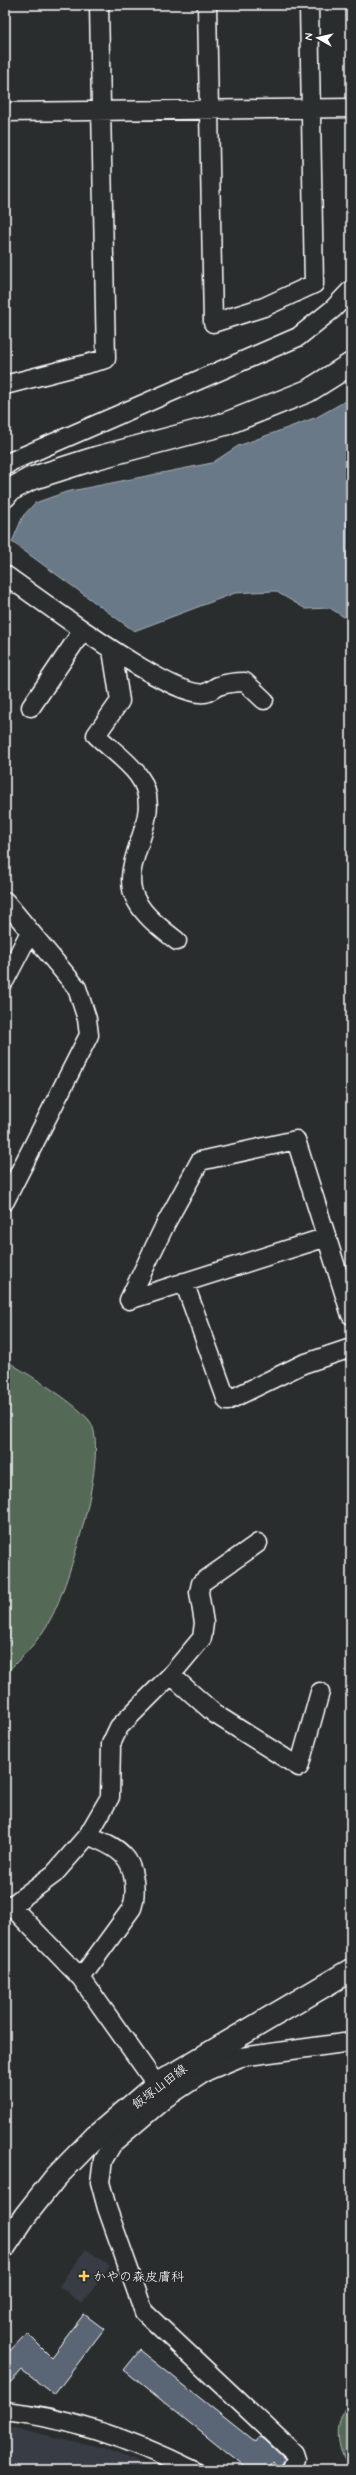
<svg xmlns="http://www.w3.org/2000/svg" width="356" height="2475" font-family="Mynerve,'Klee One',sans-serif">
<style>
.built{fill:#383e44}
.green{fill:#546a56;stroke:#aab4aa}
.water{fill:#6a7987;stroke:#a6afb7}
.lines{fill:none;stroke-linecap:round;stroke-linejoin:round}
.stream{stroke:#a6afb7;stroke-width:5.5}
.building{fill:#5a6576;stroke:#fff}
.minor-casing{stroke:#fff;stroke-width:21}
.tertiary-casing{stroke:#fff;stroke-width:25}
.secondary-casing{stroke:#fff;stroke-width:25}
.minor{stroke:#2a2d2e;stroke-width:18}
.tertiary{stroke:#2a2d2e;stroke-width:22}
.secondary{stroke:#2a2d2e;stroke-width:22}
.poi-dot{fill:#ffd166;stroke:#2a2d2e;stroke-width:1.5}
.labels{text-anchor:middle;stroke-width:3.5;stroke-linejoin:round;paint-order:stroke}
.street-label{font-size:13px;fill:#fff;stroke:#2a2d2e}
.poi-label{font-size:13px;fill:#fff;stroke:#2a2d2e;text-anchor:start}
</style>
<rect width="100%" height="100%" fill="#2a2d2e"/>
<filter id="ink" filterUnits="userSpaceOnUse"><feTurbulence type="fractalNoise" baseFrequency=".025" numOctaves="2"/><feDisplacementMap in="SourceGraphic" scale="8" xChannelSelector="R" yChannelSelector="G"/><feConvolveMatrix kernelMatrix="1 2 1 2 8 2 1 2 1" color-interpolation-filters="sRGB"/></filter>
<g filter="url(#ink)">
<path class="built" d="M86,2249L110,2266L82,2304L59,2286Z
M5,2426L100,2447L159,2470H5Z"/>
<path class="green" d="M5,1360C29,1375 71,1399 89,1420C112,1447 68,1587 51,1618C41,1639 21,1658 5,1674Z
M351,2399V2469C334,2447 334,2421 351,2399Z"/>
<path class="water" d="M351,398V598L347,619L330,608L306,609L275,591L253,592L235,593L134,631L12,542L23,516L35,503L66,492L212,463L238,446L317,417Z"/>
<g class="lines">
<path class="stream" d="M34,2407L55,2411
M195,2463L211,2470"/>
</g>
<path class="building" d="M84,2314L104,2329L54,2395L22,2370L5,2388V2356L27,2333L51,2357Z
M140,2350L255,2442L259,2436L265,2440L285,2459L280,2467L273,2462L267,2470H248L124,2370Z"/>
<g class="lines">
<defs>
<path id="minor" d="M207,5L213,323L264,307L314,284L309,5
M5,112L351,108
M5,385L106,359L99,5
M5,466L12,461L298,337L333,309L351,290
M5,575C37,597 172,700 205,693C209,692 214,688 218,686C227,683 236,682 245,682L264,700
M112,650L120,701L96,735C109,748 127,760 138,775C169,817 115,861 136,900C145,917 162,929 177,941
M31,707L83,630
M5,901L77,988L87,1019L89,1035L5,1201
M5,980L30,932
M327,1237L129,1300L166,1223L200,1161L296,1140L351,1315
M184,1282L227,1401L303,1364L351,1348
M171,1675L215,1714L299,1767L320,1692
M5,1904L11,1906L81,1978L166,2098L113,2143L103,2160L100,2182L107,2208L144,2312L294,2453L296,2459L291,2470
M11,1906L54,1874L88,1835L110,1797L111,1744L119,1727L171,1675L202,1638L204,1623L199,1592L201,1583L258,1543
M81,1978L132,1908C137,1893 135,1866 123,1855C114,1845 100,1841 88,1835
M166,2098L207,2071L241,2057L351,2042
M5,2411C69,2418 135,2441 193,2470"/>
<path id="tertiary" d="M5,496L10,490L30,479L96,458L225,424L308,391L351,364"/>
<path id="secondary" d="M5,2246L25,2216L55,2178L96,2136L157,2084L351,1970"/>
</defs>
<use href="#minor" class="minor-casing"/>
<use href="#tertiary" class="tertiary-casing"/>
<use href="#secondary" class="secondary-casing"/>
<use href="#minor" class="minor"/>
<use href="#tertiary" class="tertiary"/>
<use href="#secondary" class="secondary"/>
</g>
</g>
<path class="poi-dot" d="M82 2270h4v4h4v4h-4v4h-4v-4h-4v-4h4z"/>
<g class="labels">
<g class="street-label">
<text transform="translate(159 2086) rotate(-37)" y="5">飯塚山田線</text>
</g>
<g class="poi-label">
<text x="93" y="2281">かやの森皮膚科</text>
</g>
</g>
<rect width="356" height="2475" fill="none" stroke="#2a2d2e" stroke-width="20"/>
<rect x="10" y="10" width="336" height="2455" fill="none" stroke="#fff" stroke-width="1.5" filter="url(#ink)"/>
<g transform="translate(318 38) rotate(278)" stroke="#2a2d2e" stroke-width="3" paint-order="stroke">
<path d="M0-3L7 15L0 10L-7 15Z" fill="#ffffff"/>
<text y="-6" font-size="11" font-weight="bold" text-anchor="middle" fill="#ffffff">N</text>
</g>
</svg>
